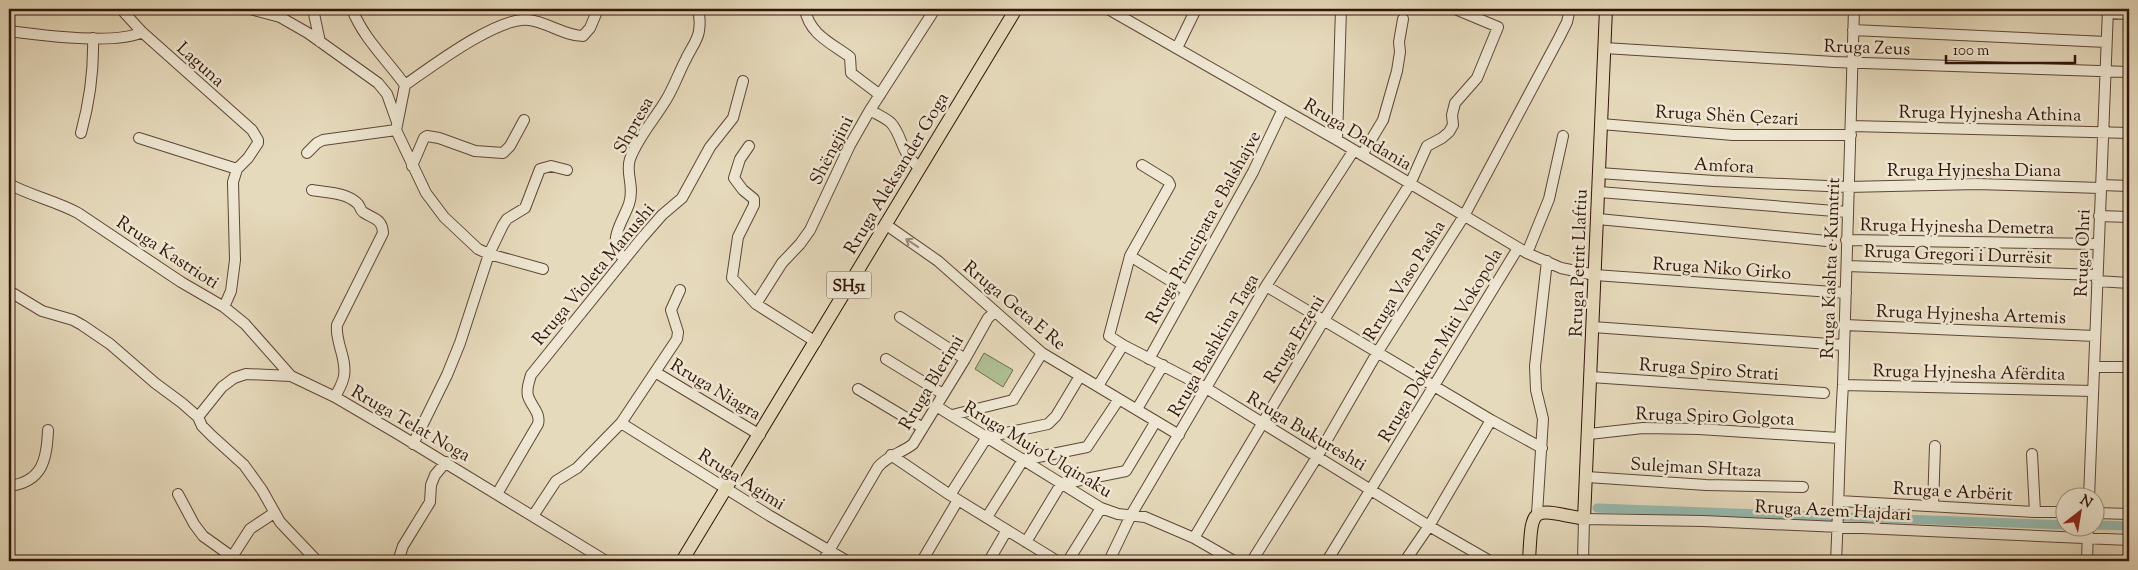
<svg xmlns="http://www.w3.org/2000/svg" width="2138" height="570" font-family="'Sorts Mill Goudy',serif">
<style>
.green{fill:#b0c195;stroke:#706b4f}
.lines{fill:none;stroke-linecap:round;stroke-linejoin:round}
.canal{stroke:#96bbb0;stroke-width:9}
.minor-casing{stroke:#5e4636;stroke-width:12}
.major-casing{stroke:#311509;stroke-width:14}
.minor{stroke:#efe7d3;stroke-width:10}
.major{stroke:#e6dabc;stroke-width:12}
.oneway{stroke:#9a8878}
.labels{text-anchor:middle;stroke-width:5;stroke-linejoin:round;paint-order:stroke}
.shield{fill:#efe7d3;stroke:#6a5446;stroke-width:1}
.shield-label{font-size:16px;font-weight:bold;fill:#311509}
.street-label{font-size:18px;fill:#311509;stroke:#efe7d3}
</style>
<rect width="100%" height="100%" fill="#e6dabc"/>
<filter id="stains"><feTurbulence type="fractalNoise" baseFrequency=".004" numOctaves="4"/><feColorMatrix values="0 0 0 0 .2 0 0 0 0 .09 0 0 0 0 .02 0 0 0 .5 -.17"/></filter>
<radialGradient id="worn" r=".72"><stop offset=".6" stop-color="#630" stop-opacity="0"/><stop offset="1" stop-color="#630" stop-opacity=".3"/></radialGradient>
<path class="green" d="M984,353L1013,370L1003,387L975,369Z"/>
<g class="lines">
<path class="canal" d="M1597,508L2066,525
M2096,525L2129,526"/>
<defs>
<path id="minor" d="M121,9L142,32L252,130L258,140V143L248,158L237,169L233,182L235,260L231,291L224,307
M250,9L280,17L308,33L378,83L387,94L397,122
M313,9L320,42
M352,9C363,38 388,61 405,85
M805,9C809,34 831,43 850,57L851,73L880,95
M1108,9L1337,140L1527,253L1561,268L1595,275L1846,293
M2108,13L2129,14
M1853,30L2106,42
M9,31C38,35 117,45 142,32
M1177,48L1196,9
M1604,48L1834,62L2129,72
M870,110C876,114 886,118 891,123C903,136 900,153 919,167
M1601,124L1733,135H1851
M1851,126L2129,133
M396,130L405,85C431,67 498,16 529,20C547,22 565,36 583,36L590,28L598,9
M396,130L426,193L444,217L478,249L489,254L543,269
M81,133C90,100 94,72 93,38
M139,138L237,169
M1337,140L1341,9
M749,146L740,159L734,178L743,190L754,199V205L738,237L732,278L756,304L816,342
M307,153L317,143L323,140L396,130
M1362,155L1383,120L1397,71L1400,52L1399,42L1403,19
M1142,165L1168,181L1170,185L1130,256L1109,336L1123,345L1206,388L1429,526L1490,561
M412,166L424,138L427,136L439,138L475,151L503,153L510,146L524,120
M1599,173L1714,181L1848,187L1977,184L2100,188
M9,184C31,196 56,201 78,213L181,282L224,307L245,324L291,376
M2101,185L2129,186
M312,190C327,193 345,192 357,203C360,205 360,210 363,212C373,219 382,218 383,233L337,325C335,342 347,358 344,376C343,383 338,391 335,397
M1599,192L1847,212
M2099,216L2129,217
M1598,219L1827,241
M885,224L938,261L1042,353L1179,435
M1846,240L2098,244
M1527,253L1549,199L1563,136
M1130,256L1187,291
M624,259C606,240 622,224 629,204C635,186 625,173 630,159C638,137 654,120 666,100C674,87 679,72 686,59C690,50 698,40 699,31C700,24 700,15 697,9
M1847,266L2097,275
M2097,281L2129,283
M1266,286L1491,420L1542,448
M9,291L42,311L73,320L82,325L110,344L155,383L182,403L198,417L202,426L212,436L244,465L262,490L280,522L317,561
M756,304L782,263L800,244L810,230L850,145L870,110L935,9
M900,317L965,359
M1845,325L2095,336
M1593,327L1843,345
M886,359L943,394
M1149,359L1253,172L1283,109
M2095,367H2129
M655,372L760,435
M1591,377L1824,393
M1843,385L2093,391
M1098,386L1123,345
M858,389L923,428
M936,406L1101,508L1118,514L1145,517L1194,538L1234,561
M1137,409L1163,365
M952,415L1013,400L1042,353
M198,417L222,387L234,378L246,374L291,376L335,397L398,434L606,561
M621,423L770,516L847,561
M1589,434L1643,428L1699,429L1839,438
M413,444L447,375L460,343L489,254L503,225L507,219L525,208L540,169L551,166L567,170
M2032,454L2035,512
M891,455L950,495L1057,561
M1587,477L1706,485L1803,487
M9,486C42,482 47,460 48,430
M178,494L194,524L203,536L238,561
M497,494L538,424C541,413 531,406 528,396C526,389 529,382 531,375L641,239L662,215L682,198L710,147L733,118L743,81
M950,495L987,437L1048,424L1056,416L1080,376
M2089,498L2108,9
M1839,501L2035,512H2066
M1933,506L1935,446
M2096,513L2129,514
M1537,514L1543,419L1536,390L1535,366L1547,261
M533,516L556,481L577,468L621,423L677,339L678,332L671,310L680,290
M987,517L1023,460L1087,447L1119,399
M1194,538L1324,320L1410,184L1427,146L1442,138L1449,132L1453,125L1452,115L1455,103L1477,78L1498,27L1455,9
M1026,542L1061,484L1126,471L1156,421
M232,557L250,529L274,513
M398,561L403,546L430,502L431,485L435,475L446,462
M823,561L878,467C888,455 902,453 913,444L965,359L988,318L995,312
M922,561L958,500
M989,561L1007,530
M1068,561L1101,508
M1109,561L1131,515L1266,286L1354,150
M1252,561L1317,457L1377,353L1464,216L1559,38L1567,22L1570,9
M1327,561L1518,248
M1405,561L1429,526L1491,420
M1583,561L1584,519L1703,521L2129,540
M1836,561C1839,503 1839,444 1843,385L1854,9
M2087,561L2088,528"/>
<path id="major" d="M682,561L1016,9
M1529,561C1532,505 1530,508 1584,519L1606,9"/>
</defs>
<use href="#minor" class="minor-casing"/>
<use href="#major" class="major-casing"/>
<use href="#minor" class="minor"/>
<use href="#major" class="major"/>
</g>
<defs><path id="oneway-shaft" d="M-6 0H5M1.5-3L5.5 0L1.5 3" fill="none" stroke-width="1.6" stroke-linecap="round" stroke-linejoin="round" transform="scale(1.25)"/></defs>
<use class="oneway" href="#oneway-shaft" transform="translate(912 243) rotate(-146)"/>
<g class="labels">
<rect class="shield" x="826.5" y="271.5" width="45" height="27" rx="4"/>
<g class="shield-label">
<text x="849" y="291">SH51</text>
</g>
<g class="street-label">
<text transform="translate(1867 47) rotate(2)" y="6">Rruga Zeus</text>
<text transform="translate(201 64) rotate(42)" y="6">Laguna</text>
<text transform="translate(1990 113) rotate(1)" y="6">Rruga Hyjnesha Athina</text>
<text transform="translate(1727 115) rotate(3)" y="6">Rruga Shën Çezari</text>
<text transform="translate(633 125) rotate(-61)" y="6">Shpresa</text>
<text transform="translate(1358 134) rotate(31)" y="6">Rruga Dardania</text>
<text transform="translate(831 150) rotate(-63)" y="6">Shëngjini</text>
<text transform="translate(1724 165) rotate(3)" y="6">Amfora</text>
<text x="1974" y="176">Rruga Hyjnesha Diana</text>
<text transform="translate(896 173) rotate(-59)" y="6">Rruga Aleksander Goga</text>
<text transform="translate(1957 226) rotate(1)" y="6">Rruga Hyjnesha Demetra</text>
<text transform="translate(1203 227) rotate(-61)" y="6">Rruga Principata e Balshajve</text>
<text transform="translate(168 252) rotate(33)" y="6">Rruga Kastrioti</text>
<text transform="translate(2082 253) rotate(-88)" y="6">Rruga Ohri</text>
<text transform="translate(1958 254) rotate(2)" y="6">Rruga Gregori i Durrësit</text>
<text transform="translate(1578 263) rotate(-88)" y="6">Rruga Petrit Llaftiu</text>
<text transform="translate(1722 268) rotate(4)" y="6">Rruga Niko Girko</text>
<text transform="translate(1830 268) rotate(-88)" y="6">Rruga Kashta e Kumtrit</text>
<text transform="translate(593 274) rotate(-50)" y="6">Rruga Violeta Manushi</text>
<text transform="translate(1404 280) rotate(-58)" y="6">Rruga Vaso Pasha</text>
<text transform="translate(1015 305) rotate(40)" y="6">Rruga Geta E Re</text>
<text transform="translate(1971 314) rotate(2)" y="6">Rruga Hyjnesha Artemis</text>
<text transform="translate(1294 339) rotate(-59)" y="6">Rruga Erzeni</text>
<text transform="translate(1213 345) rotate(-60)" y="6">Rruga Bashkina Taga</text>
<text transform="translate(1440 345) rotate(-59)" y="6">Rruga Doktor Miti Vokopola</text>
<text transform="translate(1709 369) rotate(4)" y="6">Rruga Spiro Strati</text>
<text transform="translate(1969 372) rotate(1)" y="6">Rruga Hyjnesha Afërdita</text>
<text transform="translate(931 382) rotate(-59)" y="6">Rruga Blerimi</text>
<text transform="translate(716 389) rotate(31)" y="6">Rruga Niagra</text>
<text transform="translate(1715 416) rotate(2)" y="6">Rruga Spiro Golgota</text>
<text transform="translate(411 423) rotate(30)" y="6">Rruga Telat Noga</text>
<text transform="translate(1307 431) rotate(31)" y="6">Rruga Bukureshti</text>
<text transform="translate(1038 449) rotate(31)" y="6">Rruga Mujo Ulqinaku</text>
<text transform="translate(1696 467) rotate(3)" y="6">Sulejman SHtaza</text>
<text transform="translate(742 479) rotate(32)" y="6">Rruga Agimi</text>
<text transform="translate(1953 491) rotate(3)" y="6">Rruga e Arbërit</text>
<text transform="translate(1833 510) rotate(3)" y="6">Rruga Azem Hajdari</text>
</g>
</g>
<rect width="2138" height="570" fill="none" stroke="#e6dabc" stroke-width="30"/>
<rect x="10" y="10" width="2118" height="550" fill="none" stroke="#311509" stroke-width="2.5"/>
<rect x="15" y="15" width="2108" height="540" fill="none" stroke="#311509"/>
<g transform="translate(2080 512) rotate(31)"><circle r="24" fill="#efe7d3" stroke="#a39382"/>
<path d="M0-4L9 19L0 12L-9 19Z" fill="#8f2418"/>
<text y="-8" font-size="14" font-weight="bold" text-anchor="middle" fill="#311509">N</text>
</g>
<path d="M1946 55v8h129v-8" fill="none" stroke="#311509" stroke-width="2.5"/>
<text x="1953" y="55" font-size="15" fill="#311509" stroke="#efe7d3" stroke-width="4" paint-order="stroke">100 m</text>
<rect width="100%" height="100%" filter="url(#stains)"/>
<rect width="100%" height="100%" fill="url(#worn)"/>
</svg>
